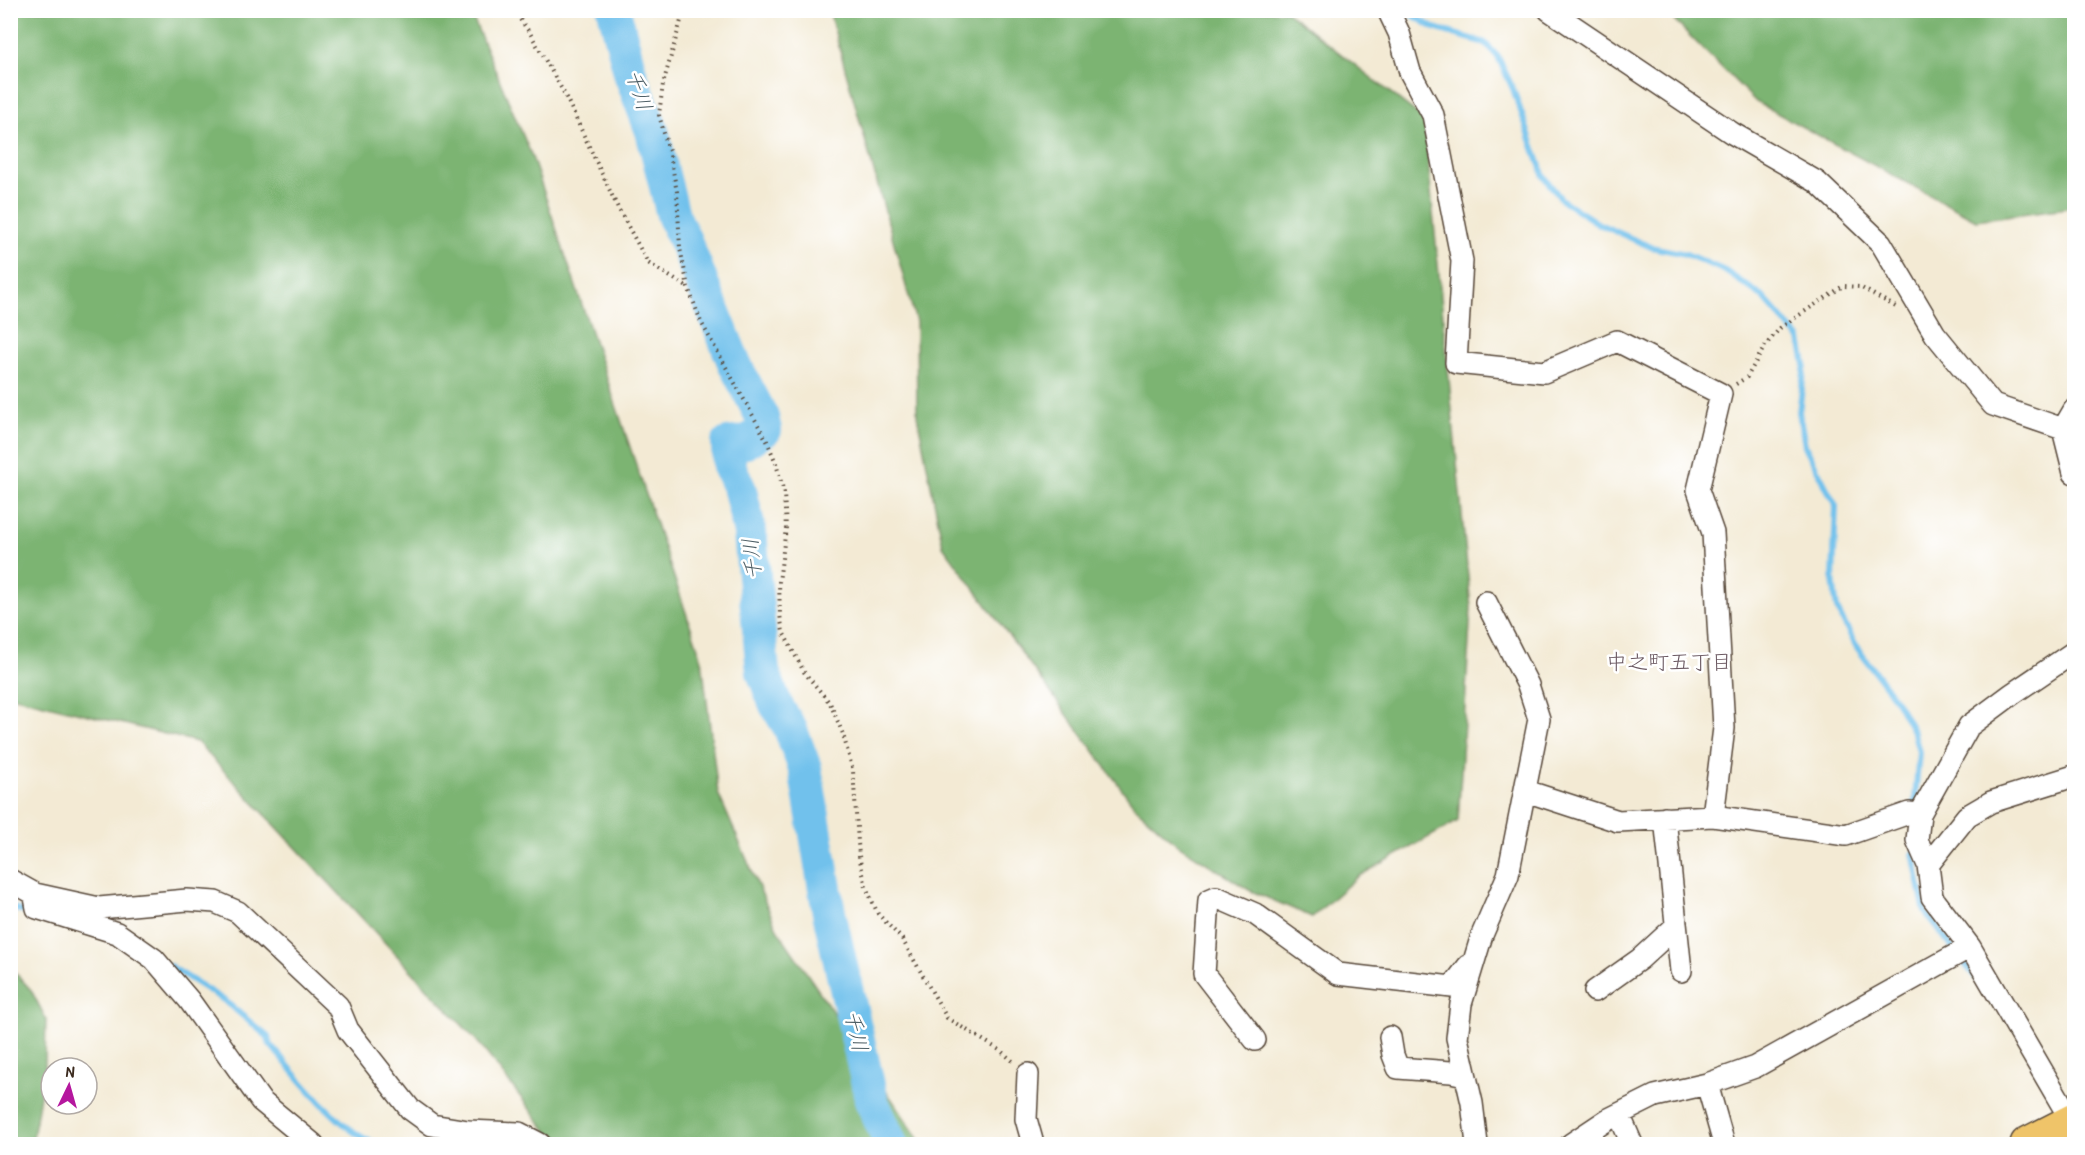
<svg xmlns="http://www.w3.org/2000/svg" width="2085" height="1155" font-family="'Patrick Hand','Klee One',sans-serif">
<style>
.forest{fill:#7bb472;stroke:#5b6f48;stroke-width:1.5}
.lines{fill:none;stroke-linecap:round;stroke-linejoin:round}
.stream{stroke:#71c1ec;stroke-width:6}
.river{stroke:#71c1ec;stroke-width:34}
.minor-casing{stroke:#574739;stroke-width:24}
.primary-casing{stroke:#574739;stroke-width:36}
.path{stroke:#574739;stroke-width:4;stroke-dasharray:1.5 4.5;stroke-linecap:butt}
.minor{stroke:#fff;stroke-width:21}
.primary{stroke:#efc469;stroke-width:33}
.labels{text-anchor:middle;stroke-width:5;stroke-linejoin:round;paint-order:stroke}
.water-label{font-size:21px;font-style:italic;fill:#4e5f66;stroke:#fff}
.neighbourhood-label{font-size:21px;fill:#6b5962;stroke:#fff}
</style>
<rect width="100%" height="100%" fill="#fff"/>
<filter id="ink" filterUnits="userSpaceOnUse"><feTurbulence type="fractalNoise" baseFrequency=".0167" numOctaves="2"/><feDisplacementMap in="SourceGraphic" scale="12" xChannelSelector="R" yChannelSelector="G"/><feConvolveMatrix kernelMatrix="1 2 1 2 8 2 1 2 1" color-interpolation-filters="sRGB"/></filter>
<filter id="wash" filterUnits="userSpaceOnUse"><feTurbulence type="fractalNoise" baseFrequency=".008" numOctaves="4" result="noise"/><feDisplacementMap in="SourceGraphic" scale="24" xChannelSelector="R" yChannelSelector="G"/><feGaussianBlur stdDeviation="1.35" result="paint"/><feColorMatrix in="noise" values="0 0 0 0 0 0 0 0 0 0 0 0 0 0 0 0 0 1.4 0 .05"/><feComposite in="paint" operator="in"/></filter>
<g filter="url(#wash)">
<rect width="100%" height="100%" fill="#f3ead4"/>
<path class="forest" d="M11,10L470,11L531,154L702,660L718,793L777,929L922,1144H557L477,1041L197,742L11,696Z
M829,11H1286L1424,119L1471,608L1458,821L1357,877L1312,917L1249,890L1178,845L1135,807L943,546L917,415L916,322Z
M1665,11H2074V207L1976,220L1756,102Z
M11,968L31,990L46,1019L45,1066L32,1144H11Z"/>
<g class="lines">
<path class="stream" d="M1404,10L1434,28L1485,43L1498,57L1513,89L1544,177L1562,200L1599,224L1651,247L1686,254L1725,271L1762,296L1800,339L1805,364L1799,412L1805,446L1836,506L1833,579L1837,609L1856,646L1897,702L1914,733L1919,752L1914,810
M1913,853L1925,912L1979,982
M10,907L35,916
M170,966L225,1001L268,1037L269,1043C295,1073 339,1131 376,1144"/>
<path class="river" d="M614,10L631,76L652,131L673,215L686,243L735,365L762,417L765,430L746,442L728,444L729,466L740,490L750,533L763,672L776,705L790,728L805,768L829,913L872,1102L891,1144"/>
</g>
</g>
<g filter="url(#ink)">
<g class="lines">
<defs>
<path id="minor" d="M1388,10L1399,33L1410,72L1433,115L1462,261L1456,363L1544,372L1617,341L1721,394L1698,490L1713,533L1724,728L1713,816
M1549,10L1732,133L1817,182L1881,243L1935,334L1993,405L2063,429
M2074,410L2063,429L2074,473
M1526,791L1618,821L1713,816L1846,835L1909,813L1920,814
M1665,818L1681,971
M1928,865L1917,840L1920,814L1969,726L2012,694L2074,652
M10,880L35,894L99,908L187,900L215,902L238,912L338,1006L348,1030L410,1109L432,1125L468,1131L519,1133L540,1144
M35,897L37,908L117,933L154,959L189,1000L261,1101L313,1144
M1595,991L1640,959L1676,926
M1390,1037L1393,1055L1398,1068L1451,1072L1465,1075
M1255,1040L1204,974L1209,900L1216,897L1255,914L1338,974L1452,987L1468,966
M1028,1074L1026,1119L1033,1144
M1707,1084L1724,1144
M1619,1114L1632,1144
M2072,1122L1970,947L1932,897L1928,865L1967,816L1991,802L2074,776
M1477,1144L1472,1103L1457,1038L1461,1004L1482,935L1508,875L1539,719L1528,685L1486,602
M1571,1144L1607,1120L1655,1096L1707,1084L1755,1067L1970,947"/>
<path id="primary" d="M2027,1144L2074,1120"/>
</defs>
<use href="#minor" class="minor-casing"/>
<use href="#primary" class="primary-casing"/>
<path class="path" d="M513,10L530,33L564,93L618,208L648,263L687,287
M684,10L663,84L659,115L670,155L677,192L680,248L688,287L701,322L767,441L776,463L784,493L786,528L779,582L780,615L783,632L804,672L830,703L843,734L853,771L859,856L866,887L878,914L902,939L947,1018L1001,1051L1014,1062
M1736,384L1747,377L1765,346L1780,328L1843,286L1860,287L1896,307"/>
<use href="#minor" class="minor"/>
<use href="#primary" class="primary"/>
</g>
</g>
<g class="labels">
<g class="water-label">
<text transform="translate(639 90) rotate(72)" y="7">千川</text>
<text transform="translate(752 559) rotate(-96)" y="7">千川</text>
<text transform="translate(856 1031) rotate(77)" y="7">千川</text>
</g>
<g class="neighbourhood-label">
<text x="1669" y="669">中之町五丁目</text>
</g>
</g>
<rect width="2085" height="1155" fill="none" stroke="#fff" stroke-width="36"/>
<g transform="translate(69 1086) rotate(5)"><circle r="28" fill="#ffffff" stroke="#b1aaa5" stroke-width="1.5"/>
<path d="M0-4.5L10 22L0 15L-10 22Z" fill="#b5179e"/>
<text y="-9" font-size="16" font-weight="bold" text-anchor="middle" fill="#3b2a1e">N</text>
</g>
</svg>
